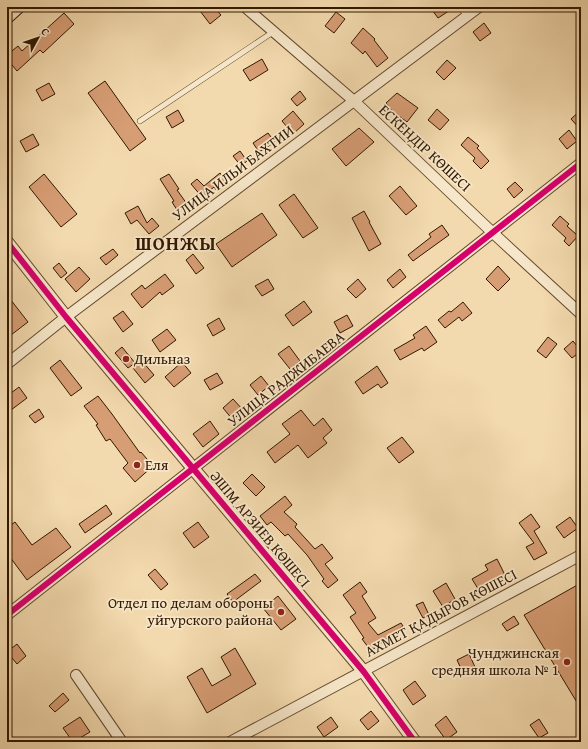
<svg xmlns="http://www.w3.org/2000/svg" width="588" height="749" font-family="'Gentium Book Plus',serif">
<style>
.building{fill:#d79d74;stroke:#311800}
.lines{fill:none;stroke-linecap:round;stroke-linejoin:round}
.service-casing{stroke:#62482c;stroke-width:6}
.minor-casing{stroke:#62482c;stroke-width:12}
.tertiary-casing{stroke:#62482c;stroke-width:14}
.secondary-casing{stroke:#311800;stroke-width:16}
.service{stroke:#f7e7ca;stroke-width:5}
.minor{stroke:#f7e7ca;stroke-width:10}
.tertiary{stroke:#f7e7ca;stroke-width:12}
.secondary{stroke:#f7e7ca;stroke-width:14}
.cycleway-casing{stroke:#f7e7ca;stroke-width:8}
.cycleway{stroke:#d6006c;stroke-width:6}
.poi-dot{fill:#8f2418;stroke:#f7e7ca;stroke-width:1.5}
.labels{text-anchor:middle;stroke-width:3.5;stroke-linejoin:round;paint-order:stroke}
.street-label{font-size:15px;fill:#311800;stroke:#f7e7ca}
.poi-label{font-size:15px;fill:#311800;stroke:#f7e7ca;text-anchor:start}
.district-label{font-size:19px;font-weight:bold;letter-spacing:1px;fill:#311800;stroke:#f7e7ca}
</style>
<rect width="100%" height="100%" fill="#f3daae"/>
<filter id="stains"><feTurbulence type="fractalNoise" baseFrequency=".005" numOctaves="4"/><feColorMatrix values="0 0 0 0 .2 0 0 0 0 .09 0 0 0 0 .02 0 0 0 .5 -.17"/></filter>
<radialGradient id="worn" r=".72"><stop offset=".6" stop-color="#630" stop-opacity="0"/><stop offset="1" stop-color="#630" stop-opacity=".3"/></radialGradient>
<path class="building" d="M197,7H214L221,15L210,24Z
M430,7H455L438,18Z
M336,12L345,19L334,33L325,26Z
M64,13L74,24L43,53L40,50L17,71L7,59V55L18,46L22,51Z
M484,23L491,33L480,41L473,32Z
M363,28L375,39L374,40L388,58L377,67L365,51L363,54L351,43Z
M262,59L268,70L250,81L243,70Z
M447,60L456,68L444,80L436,72Z
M105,81L146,139L130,151L88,93Z
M49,83L55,94L42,101L36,90Z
M300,91L306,99L297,106L291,99Z
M397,93L418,108L407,122L392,111L386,103Z
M437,109L449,120L440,130L428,120Z
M178,110L184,121L172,128L166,117Z
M581,110V130L571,119Z
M293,111L304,124L293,134L282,121Z
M359,128L374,142L346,166L332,149L354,132Z
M569,130L577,141L567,149L559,139Z
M268,133L275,142L259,152L253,143Z
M33,134L39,145L26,152L20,141Z
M468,137L479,146L477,148L489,161L481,169L473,161L475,158L461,145Z
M240,151L247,161L241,166L233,156Z
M220,173L228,183L218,192L214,187L202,197L191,184L197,179L204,186Z
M44,174L77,214L61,227L29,187Z
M169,174L179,189L177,190L187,204L177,210L172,202L174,201L160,179Z
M515,182L523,190L514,198L507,189Z
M400,186L417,206L406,215L389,196Z
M294,194L318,228L303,238L279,205Z
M138,206L147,223L152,218L159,226L149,234L137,220L131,224L125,213Z
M364,211L370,222H369L381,244L369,251L352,218Z
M262,213L277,235L232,267L216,244Z
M560,216L569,224L567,226L578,236L569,246L564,241L566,238L552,225Z
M442,225L449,235L413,261L408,255L431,237L429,234Z
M113,249L118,255L106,265L100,258Z
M193,254L204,268L196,274L186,260Z
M59,263L67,273L61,278L53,268Z
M498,266L510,279L498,291L486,279Z
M79,267L90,279L76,292L65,279Z
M400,269L406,277L393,288L387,280Z
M165,274L174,286L162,295L160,292L142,308L131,294L142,285L145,289Z
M268,279L274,289L262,296L255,286Z
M358,279L366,289L356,298L347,289Z
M7,295L28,322L11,335L7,329Z
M304,301L312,312L293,326L285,315Z
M463,302L472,313L462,321L459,317L445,328L438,320L449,311L451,312Z
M123,311L133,324L123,332L113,318Z
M347,315L353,326L340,333L334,322Z
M219,318L225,329L213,336L207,325Z
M426,326L437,342L424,351L422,348L400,360L394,350L415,338L413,335Z
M167,329L176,340L160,352L152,340Z
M548,337L557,344L546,358L537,351Z
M573,341L581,351L572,358L564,349Z
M289,346L300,361L290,369L278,354Z
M122,347L135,363L128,368L115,353Z
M60,360L82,388L71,396L50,368Z
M142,361L154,375L145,383L133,368Z
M182,362L191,373L174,387L165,377Z
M377,366L388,383L381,388L378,384L363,394L355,382Z
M217,373L223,383L210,390L204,380Z
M261,376L269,386L258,395L250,385Z
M19,387L27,398L7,413V396Z
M98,396L112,414L140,453L141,452L153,466L135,482L123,468L128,463L110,439L106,441L96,425L98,424L84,406Z
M233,399L243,410L233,420L223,408Z
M39,409L44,417L35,423L29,416Z
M301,410L314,426L323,418L332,430L323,438L327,443L308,458L298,445L275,463L267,452L290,434L282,424Z
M210,421L219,434L203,447L193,434Z
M402,437L414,452L399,463L387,448Z
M252,474L265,487L256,496L243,483Z
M285,496L292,505L284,512L297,524L295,527L315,549L322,544L333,558L325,564L338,580L328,588L322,581L324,579L307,555L288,534L285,536L271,522L267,525L260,516Z
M106,505L112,514L85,533L79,524Z
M531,514L540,527L534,531L547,553L534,560L526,547L534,543L519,523Z
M570,517L578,528L564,538L556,527Z
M15,522L32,545L56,528L71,547L27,580L7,553V528Z
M198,522L209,537L194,548L183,533Z
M497,559L505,575L487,585L488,587L480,592L472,579L488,570L485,565Z
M155,569L168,584L161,590L148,575Z
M255,574L261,581L233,602L227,594Z
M360,582L367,592L362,596L376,618L368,623L378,635L401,623L403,626L371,651L362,639L364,638L350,617L356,613L343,595Z
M446,583L455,599L443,607L433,591Z
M581,583V709L524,615Z
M278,596L296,619L281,630L263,608Z
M423,602L429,615L423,618L416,605Z
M514,616L519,624L507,631L502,624Z
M17,644L26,656L17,664L7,652Z
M235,648L256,684L207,713L187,677L202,668L212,686L231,675L221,657Z
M469,654L475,667L463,673L457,660Z
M415,681L426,696L413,705L403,690Z
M63,693L69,700L55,712L49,706Z
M371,711L379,721L368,730L360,720Z
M446,716L457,732L446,740L435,725Z
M80,717L90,732L73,742L63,728Z
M331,717L338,727L324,737L317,727Z
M539,719L548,733L539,738L530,725Z"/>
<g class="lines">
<defs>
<path id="service" d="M460,7L467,16
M140,121L273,32"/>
<path id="minor" d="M245,7L354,101L493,233L581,314
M7,364L66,317L479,7
M7,615L581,163
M76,675L122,742
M230,742L581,555"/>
<path id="tertiary" d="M7,242L66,317L364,672L415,742"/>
<path id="secondary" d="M7,16L17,7"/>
</defs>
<use href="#service" class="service-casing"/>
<use href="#minor" class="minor-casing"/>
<use href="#tertiary" class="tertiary-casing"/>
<use href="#secondary" class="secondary-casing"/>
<use href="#service" class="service"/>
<use href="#minor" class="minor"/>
<use href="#tertiary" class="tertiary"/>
<use href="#secondary" class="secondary"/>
<defs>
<path id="cycleway" d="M7,242L66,317L364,672L415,742
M7,615L581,163"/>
</defs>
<use href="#cycleway" class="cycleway-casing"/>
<use href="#cycleway" class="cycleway"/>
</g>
<g class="poi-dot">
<circle cx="126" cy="359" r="4"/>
<circle cx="137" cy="465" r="4"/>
<circle cx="281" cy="612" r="4"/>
<circle cx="567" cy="662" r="4"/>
</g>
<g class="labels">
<g class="street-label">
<text transform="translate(425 148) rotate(43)" y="5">ЕСКЕНДІР КӨШЕСІ</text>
<text transform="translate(233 173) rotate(-37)" y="5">УЛИЦА ИЛЬИ БАХТИИ</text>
<text transform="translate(286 379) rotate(-38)" y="5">УЛИЦА РАДЖИБАЕВА</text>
<text transform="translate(260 529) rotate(50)" y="5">ӘШІМ АРЗИЕВ КӨШЕСІ</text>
<text transform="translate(441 613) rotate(-28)" y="5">АХМЕТ ҚАДЫРОВ КӨШЕСІ</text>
</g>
<g class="poi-label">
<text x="134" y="364">Дильназ</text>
<text x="145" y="470">Еля</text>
<text x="273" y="608" text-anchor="end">Отдел по делам обороны<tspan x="273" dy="17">уйгурского района</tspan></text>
<text x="559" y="658" text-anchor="end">Чунджинская<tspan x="559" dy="17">средняя школа № 1</tspan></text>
</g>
<g class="district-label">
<text x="176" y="250">ШОНЖЫ</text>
</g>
</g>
<rect width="588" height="749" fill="none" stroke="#f3daae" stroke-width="24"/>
<rect x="8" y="8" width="572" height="733" fill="none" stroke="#311800" stroke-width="2"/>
<rect x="12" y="12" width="564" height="725" fill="none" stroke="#311800"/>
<g transform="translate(38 38) rotate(50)" stroke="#f7e7ca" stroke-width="3" paint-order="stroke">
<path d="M0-3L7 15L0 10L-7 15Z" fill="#311800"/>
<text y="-6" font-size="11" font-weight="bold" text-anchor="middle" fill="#311800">С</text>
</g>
<rect width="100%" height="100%" filter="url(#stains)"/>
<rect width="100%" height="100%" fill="url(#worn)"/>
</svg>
